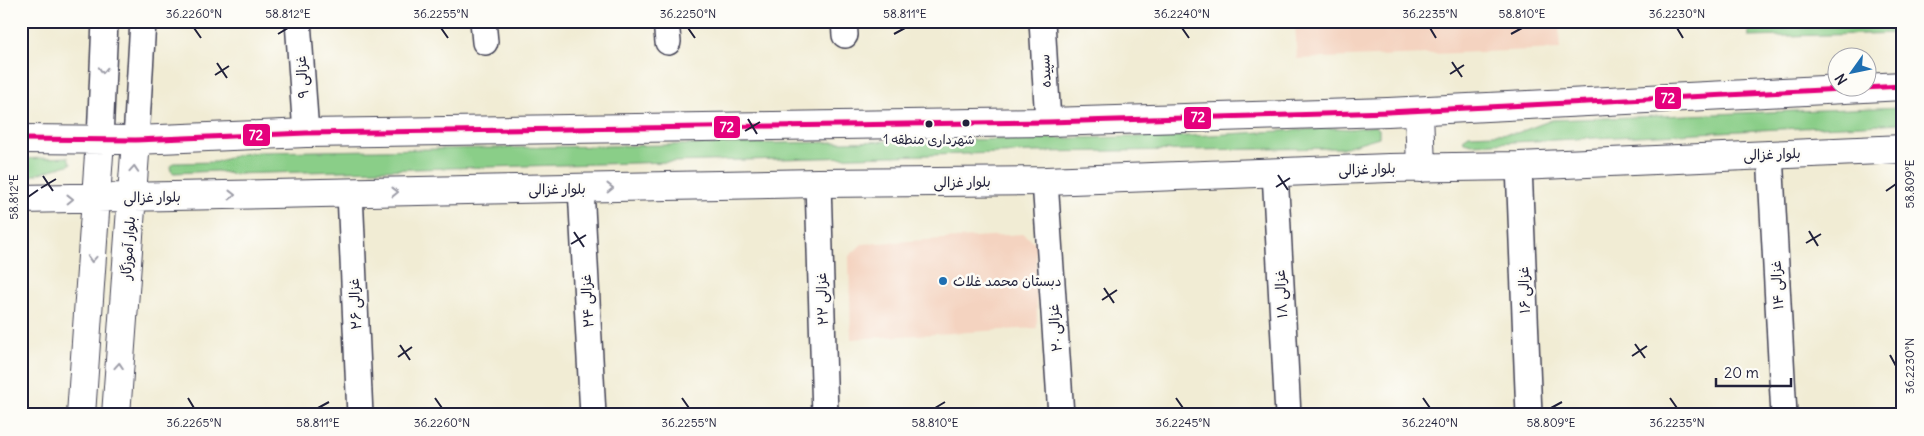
<svg xmlns="http://www.w3.org/2000/svg" width="1924" height="436" font-family="Delius,'Playpen Sans Arabic',sans-serif">
<style>
.built{fill:#f4d3c0}
.green{fill:#8ace88;stroke:#567862}
.lines{fill:none;stroke-linecap:round;stroke-linejoin:round}
.minor-casing{stroke:#414052;stroke-width:28}
.major-casing{stroke:#414052;stroke-width:30}
.minor{stroke:#fff;stroke-width:25}
.major{stroke:#fff;stroke-width:28}
.bus-1-casing{stroke:#fdfcf7;stroke-width:9}
.bus-1{stroke:#e5007d;stroke-width:5}
.oneway{stroke:#9c9ca7}
.ticks{fill:none;stroke:#22223b;stroke-width:2}
.bus-dot{fill:#22223b;stroke:#fdfcf7;stroke-width:2}
.poi-dot{fill:#1f6fb2;stroke:#fdfcf7;stroke-width:2}
.labels{text-anchor:middle;stroke-width:5;stroke-linejoin:round;paint-order:stroke}
.bus-label{font-size:13px;fill:#22223b;stroke:#fdfcf7}
.street-label{font-size:14px;fill:#22223b;stroke:#fdfcf7}
.poi-label{font-size:14px;fill:#22223b;stroke:#fdfcf7;text-anchor:start}
.line-badge{stroke:#fdfcf7;stroke-width:2}
.badge-label{font-size:14px;text-anchor:middle;font-weight:bold;fill:#fff}
.neatline{fill:none;stroke:#22223b;stroke-width:2}
.ticks-label{font-size:12px;text-anchor:middle;fill:#22223b}
</style>
<rect width="100%" height="100%" fill="#fdfcf7"/>
<filter id="ink" filterUnits="userSpaceOnUse"><feTurbulence type="fractalNoise" baseFrequency=".02" numOctaves="2"/><feDisplacementMap in="SourceGraphic" scale="10" xChannelSelector="R" yChannelSelector="G"/><feConvolveMatrix kernelMatrix="1 2 1 2 8 2 1 2 1" color-interpolation-filters="sRGB"/></filter>
<filter id="wash" filterUnits="userSpaceOnUse"><feTurbulence type="fractalNoise" baseFrequency=".0096" numOctaves="4" result="noise"/><feDisplacementMap in="SourceGraphic" scale="20" xChannelSelector="R" yChannelSelector="G"/><feGaussianBlur stdDeviation="1.12" result="paint"/><feColorMatrix in="noise" values="0 0 0 0 0 0 0 0 0 0 0 0 0 0 0 0 0 1.4 0 .05"/><feComposite in="paint" operator="in"/></filter>
<g filter="url(#wash)">
<rect width="100%" height="100%" fill="#f1ecd4"/>
<path class="built" d="M1295,21H1559L1560,49L1297,59Z
M1023,234L1036,243L1037,328L851,339L849,256L862,244Z"/>
<path class="green" d="M1748,21H1903V33L1749,37Z
M1903,107V123L1472,144L1464,142L1463,139L1469,135L1517,133L1552,120Z
M1375,126L1379,129V137L1342,148L1037,152L232,174L217,171L174,173L171,171L170,167L173,163L216,162L241,154L259,152L1192,136L1334,128L1350,129Z
M68,157L71,164L21,179V159Z"/>
</g>
<g filter="url(#ink)">
<g class="lines">
<defs>
<path id="minor" d="M298,21L306,133
M483,21L485,42
M666,21L668,42
M844,21L845,35
M1042,21L1048,122
M100,140L105,21
M136,140L143,21
M1770,154L1784,415
M1519,166L1529,415
M1275,172L1288,415
M1045,181L1061,415
M818,183L825,415
M581,188L593,415
M350,193L360,415"/>
<path id="major" d="M1419,111L1421,168
M21,139L136,140L306,133L1048,122L1388,112L1903,86
M21,199L818,183L1045,181L1389,168L1519,166L1903,149
M81,415L100,140
M116,415L136,140"/>
</defs>
<use href="#minor" class="minor-casing"/>
<use href="#major" class="major-casing"/>
<use href="#minor" class="minor"/>
<use href="#major" class="major"/>
<defs>
<path id="bus-1" d="M21,139L136,140L306,133L1048,122L1388,112L1903,86"/>
</defs>
<use href="#bus-1" class="bus-1-casing"/>
<use href="#bus-1" class="bus-1"/>
</g>
<defs><path id="oneway-chevron" d="M-2-3.5L2.5 0L-2 3.5" fill="none" stroke-width="1.6" stroke-linecap="round" stroke-linejoin="round" transform="scale(1.25)"/></defs>
<g class="oneway">
<use href="#oneway-chevron" transform="translate(103 70) rotate(93)"/>
<use href="#oneway-chevron" transform="translate(134 169) rotate(-86)"/>
<use href="#oneway-chevron" transform="translate(610 188) rotate(-1)"/>
<use href="#oneway-chevron" transform="translate(395 192) rotate(-1)"/>
<use href="#oneway-chevron" transform="translate(232 195) rotate(-1)"/>
<use href="#oneway-chevron" transform="translate(70 199) rotate(-1)"/>
<use href="#oneway-chevron" transform="translate(92 259) rotate(94)"/>
<use href="#oneway-chevron" transform="translate(119 366) rotate(-86)"/>
</g>
</g>
<path class="ticks" d="M194,28L201,38M441,28L448,38M688,28L695,38M1182,28L1189,38M1430,28L1436,38M1677,28L1683,38M278,34L288,28M894,34L905,28M1511,34L1522,28M1452,62L1462,77M217,63L227,78M1450,74L1464,65M215,75L229,66M748,119L757,134M745,131L760,122M1278,175L1288,190M43,176L53,191M1276,187L1290,178M41,188L56,179M1886,191L1896,184M28,197L38,190M1809,231L1818,246M574,232L584,247M1806,243L1821,234M571,244L586,235M1104,288L1114,303M1102,300L1117,290M1635,344L1645,358M400,345L410,360M1890,355L1896,366M1632,356L1647,346M398,357L412,347M188,398L194,408M435,398L442,408M682,398L689,408M1176,398L1183,408M1423,398L1430,408M1670,398L1677,408M318,408L329,402M935,408L945,402M1551,408L1562,402"/>
<g class="bus-dot">
<circle cx="966" cy="123" r="4.5"/>
<circle cx="929" cy="124" r="4.5"/>
</g>
<circle class="poi-dot" cx="943" cy="281" r="5"/>
<g class="labels">
<g class="bus-label">
<text x="929" y="144">شهرداری منطقه 1</text>
</g>
<g class="street-label">
<text transform="translate(1045 71) rotate(-93)" y="5">سپیده</text>
<text transform="translate(302 77) rotate(-94)" y="5">غزالی ۹</text>
<text transform="translate(1772 154) rotate(-2)" y="5">بلوار غزالی</text>
<text transform="translate(1367 169) rotate(-2)" y="5">بلوار غزالی</text>
<text transform="translate(962 182) rotate(-1)" y="5">بلوار غزالی</text>
<text transform="translate(557 189) rotate(-1)" y="5">بلوار غزالی</text>
<text transform="translate(152 197) rotate(-1)" y="5">بلوار غزالی</text>
<text transform="translate(128 248) rotate(-86)" y="5">بلوار آموزگار</text>
<text transform="translate(1777 285) rotate(-93)" y="5">غزالی ۱۴</text>
<text transform="translate(1524 290) rotate(-92)" y="5">غزالی ۱۶</text>
<text transform="translate(1281 294) rotate(-93)" y="5">غزالی ۱۸</text>
<text transform="translate(822 299) rotate(-92)" y="5">غزالی ۲۲</text>
<text transform="translate(587 301) rotate(-93)" y="5">غزالی ۲۴</text>
<text transform="translate(355 304) rotate(-93)" y="5">غزالی ۲۶</text>
<text transform="translate(1055 328) rotate(-94)" y="5">غزالی ۲۰</text>
</g>
<g class="poi-label">
<text x="953" y="286">دبستان محمد غلاث</text>
</g>
</g>
<g class="line-badge">
<rect x="1654" y="86" width="28" height="24" rx="5" fill="#e5007d"/>
<rect x="1183" y="106" width="29" height="24" rx="5" fill="#e5007d"/>
<rect x="713" y="115" width="28" height="24" rx="5" fill="#e5007d"/>
<rect x="242" y="123" width="29" height="24" rx="5" fill="#e5007d"/>
</g>
<g class="badge-label">
<text x="1668" y="103">72</text>
<text x="1198" y="122">72</text>
<text x="727" y="132">72</text>
<text x="256" y="140">72</text>
</g>
<rect width="1924" height="436" fill="none" stroke="#fdfcf7" stroke-width="55"/>
<g transform="translate(1852 72) rotate(237)"><circle r="24" fill="#fdfcf7" stroke="#a5a5ac"/>
<path d="M0-4L9 19L0 12L-9 19Z" fill="#1f6fb2"/>
<text y="-8" font-size="14" font-weight="bold" text-anchor="middle" fill="#22223b">N</text>
</g>
<path d="M1716 378v8h75v-8" fill="none" stroke="#22223b" stroke-width="2.5"/>
<text x="1724" y="378" font-size="15" fill="#22223b" stroke="#fdfcf7" stroke-width="4" paint-order="stroke">20 m</text>
<rect x="28" y="28" width="1868" height="380" class="neatline"/>
<g class="ticks-label">
<text x="194" y="18">36.2260°N</text>
<text x="288" y="18">58.812°E</text>
<text x="441" y="18">36.2255°N</text>
<text x="688" y="18">36.2250°N</text>
<text x="905" y="18">58.811°E</text>
<text x="1182" y="18">36.2240°N</text>
<text x="1430" y="18">36.2235°N</text>
<text x="1522" y="18">58.810°E</text>
<text x="1677" y="18">36.2230°N</text>
<text transform="translate(1910 184) rotate(-90)" y="4">58.809°E</text>
<text transform="translate(14 197) rotate(-90)" y="4">58.812°E</text>
<text transform="translate(1910 366) rotate(-90)" y="4">36.2230°N</text>
<text x="194" y="427">36.2265°N</text>
<text x="318" y="427">58.811°E</text>
<text x="442" y="427">36.2260°N</text>
<text x="689" y="427">36.2255°N</text>
<text x="935" y="427">58.810°E</text>
<text x="1183" y="427">36.2245°N</text>
<text x="1430" y="427">36.2240°N</text>
<text x="1551" y="427">58.809°E</text>
<text x="1677" y="427">36.2235°N</text>
</g>
</svg>
